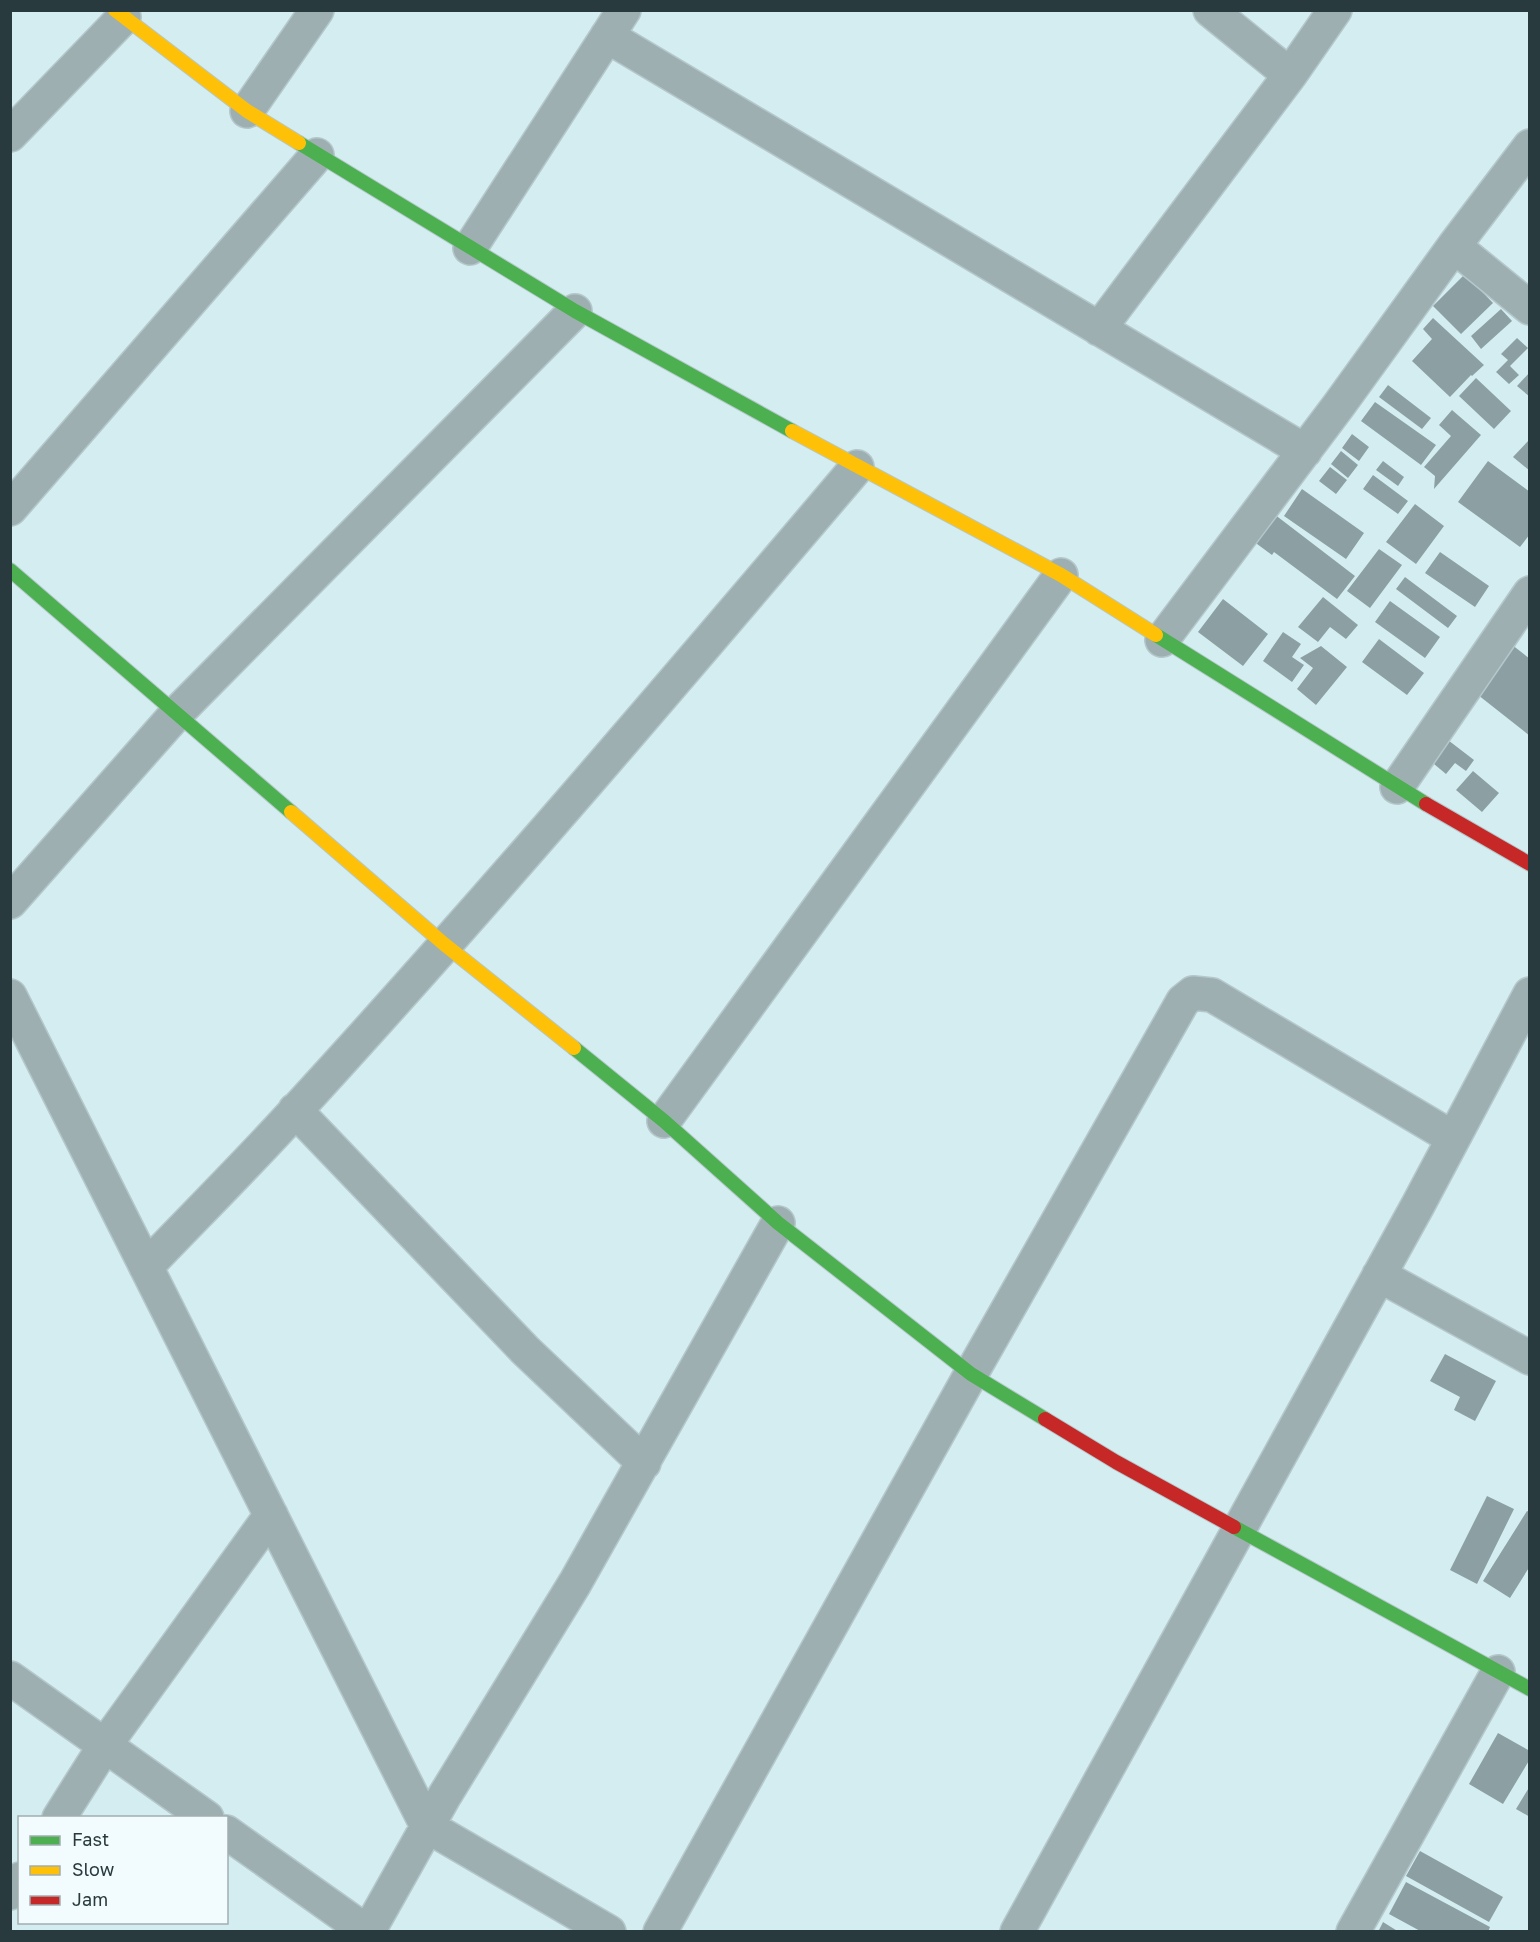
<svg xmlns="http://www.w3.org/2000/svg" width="1540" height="1942" font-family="'Golos Text',sans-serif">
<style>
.building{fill:#8ca0a3}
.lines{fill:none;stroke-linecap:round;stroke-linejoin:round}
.street-casing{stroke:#b4c8cb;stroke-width:36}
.fast-casing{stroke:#b4c8cb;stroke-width:16}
.slow-casing{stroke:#b4c8cb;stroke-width:16}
.jam-casing{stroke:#b4c8cb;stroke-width:16}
.street{stroke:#9eafb2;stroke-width:33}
.fast{stroke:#4caf50;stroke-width:14}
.slow{stroke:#ffc107;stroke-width:14}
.jam{stroke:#c62828;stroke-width:14}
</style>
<rect width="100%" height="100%" fill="#d4edf1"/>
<path class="building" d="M1465,274L1493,303L1461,334L1433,306Z
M1501,309L1512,321L1481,349L1471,336Z
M1433,318L1484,365L1472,376L1471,375L1450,397L1412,361L1432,339L1423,329Z
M1517,338L1528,348L1510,366L1519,375L1509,384L1496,372L1508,360L1501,354Z
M1530,372V397L1517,386Z
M1476,378L1511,411L1494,429L1459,396Z
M1388,385L1431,418L1422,429L1379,397Z
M1375,402L1436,445L1421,465L1361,421Z
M1452,410L1481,435L1434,489L1435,476L1424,467L1451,436L1439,425Z
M1352,434L1369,447L1359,461L1342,448Z
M1530,439V471L1513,457Z
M1341,451L1358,465L1348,478L1331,464Z
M1383,461L1404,477L1398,486L1376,470Z
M1488,461L1530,492V534L1520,547L1458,502Z
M1330,467L1347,480L1336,494L1319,481Z
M1373,475L1408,501L1398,514L1363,489Z
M1302,489L1364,533L1346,559L1284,516Z
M1415,504L1444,526L1416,564L1386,542Z
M1274,514L1355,576L1337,599L1274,552L1272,555L1253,541Z
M1379,549L1402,565L1370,608L1347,591Z
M1440,552L1489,586L1475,607L1425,573Z
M1405,577L1457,616L1448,628L1396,589Z
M1323,597L1358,625L1346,639L1330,627L1318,642L1298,627Z
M1223,599L1268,634L1243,666L1198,632Z
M1390,601L1440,637L1425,658L1375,622Z
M1283,632L1301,644L1292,657L1304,665L1292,682L1263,661Z
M1379,639L1424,673L1407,695L1362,662Z
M1511,644L1530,659V736L1473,691Z
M1321,646L1347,667L1316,705L1297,689L1313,668L1300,658Z
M1444,737L1474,760L1466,771L1455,763L1446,774L1428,759Z
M1473,771L1499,793L1482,812L1456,790Z
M1445,1354L1496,1381L1475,1421L1454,1410L1460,1397L1430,1381Z
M1487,1496L1514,1509L1477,1584L1450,1570Z
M1527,1511L1530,1512V1566L1510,1598L1483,1581Z
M1498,1733L1530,1751V1759L1503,1804L1469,1784Z
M1530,1786V1817L1516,1809Z
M1420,1851L1503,1897L1489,1922L1406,1876Z
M1406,1882L1490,1927L1488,1932H1422L1389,1914Z
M1383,1922L1399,1932H1378Z"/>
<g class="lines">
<defs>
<path id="street" d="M1210,10L1290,75L1335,10
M607,36L1305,451
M247,111L317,10
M10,135L124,17
M1454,246L1530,308
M470,248L624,10
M1099,329L1290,75
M10,509L317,155
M1162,640L1339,405L1454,246L1530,146
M1397,787L1530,593
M10,902L177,713L575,311
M10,996L427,1826L609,1932
M295,1110L525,1350L644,1463
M664,1121L1061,575
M146,1267C193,1218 242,1169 288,1119C483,907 670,687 857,467
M1379,1275L1530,1358
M10,1678L207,1818
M59,1818L105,1745L271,1515
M226,1832L367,1932
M10,1893L20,1879
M368,1932L445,1795L575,1583L778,1223
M660,1932L971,1374L1183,1001L1193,993L1212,995L1453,1138
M1017,1932L1418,1205L1530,994
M1353,1932L1498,1672"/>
<path id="fast" d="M299,143L575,311L792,431
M10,570L291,812
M1156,635L1426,804
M574,1048L664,1121L778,1223L971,1374L1045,1419
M1234,1527L1530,1689"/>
<path id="slow" d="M115,10L247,111L299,143
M792,431L1061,575L1156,635
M291,812L444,944L574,1048"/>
<path id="jam" d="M1426,804L1530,864
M1045,1419L1116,1462L1234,1527"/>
</defs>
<use href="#street" class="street-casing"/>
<use href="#fast" class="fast-casing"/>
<use href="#slow" class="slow-casing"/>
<use href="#jam" class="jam-casing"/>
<use href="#street" class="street"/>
<use href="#fast" class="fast"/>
<use href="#slow" class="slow"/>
<use href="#jam" class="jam"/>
</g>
<rect width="1540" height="1942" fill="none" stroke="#283a3d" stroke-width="24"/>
<rect x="18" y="1816" width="210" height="108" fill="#f2fbfd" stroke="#a1aeb0" stroke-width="1.5"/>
<rect x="30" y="1836" width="30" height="9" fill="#4caf50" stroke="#a1aeb0" stroke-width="1.5"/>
<text x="72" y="1846" font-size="18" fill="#283a3d">Fast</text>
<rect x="30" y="1866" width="30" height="9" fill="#ffc107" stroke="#a1aeb0" stroke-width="1.5"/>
<text x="72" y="1876" font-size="18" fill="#283a3d">Slow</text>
<rect x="30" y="1896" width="30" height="9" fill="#c62828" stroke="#a1aeb0" stroke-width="1.5"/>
<text x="72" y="1906" font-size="18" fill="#283a3d">Jam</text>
</svg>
